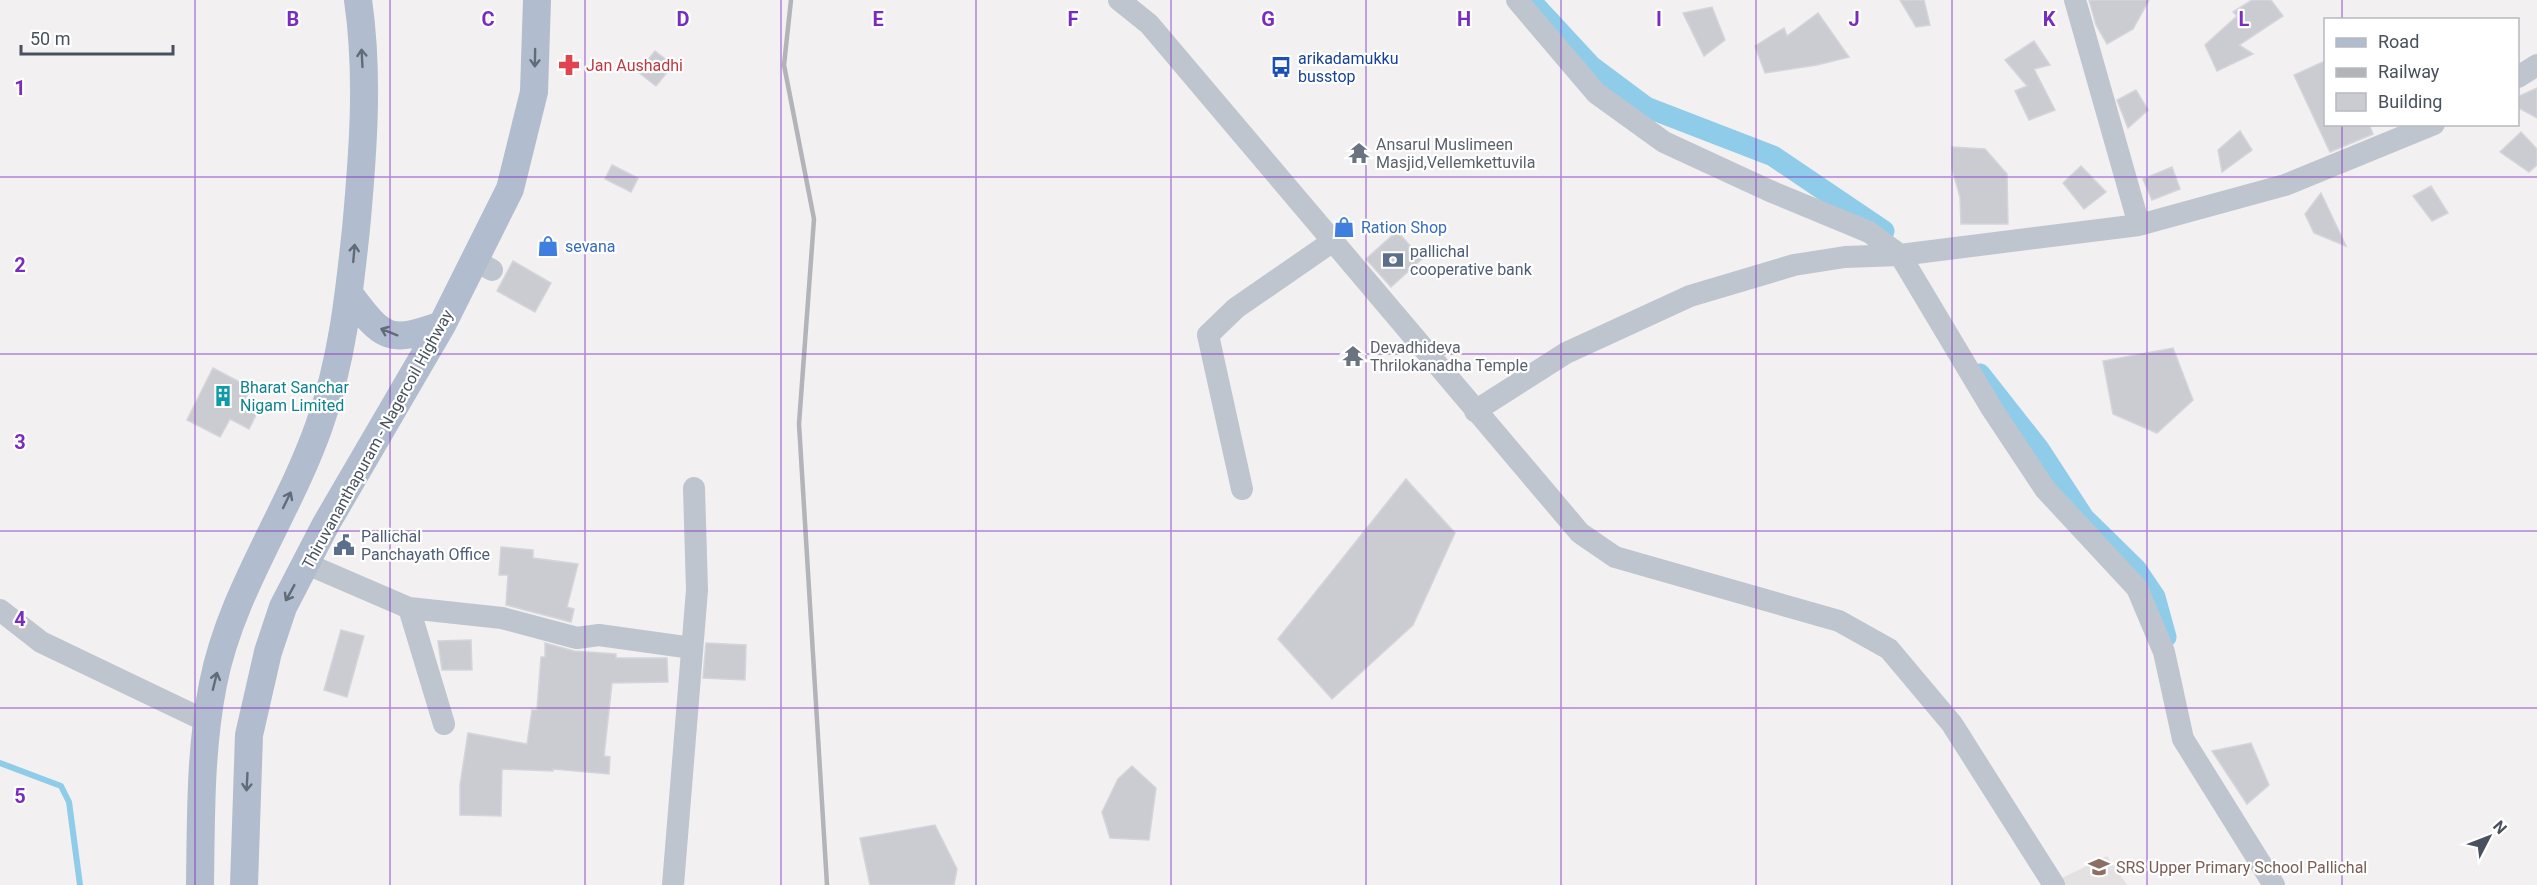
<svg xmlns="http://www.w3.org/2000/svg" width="2537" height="885" font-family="Roboto,sans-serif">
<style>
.education{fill:#e3e1e2}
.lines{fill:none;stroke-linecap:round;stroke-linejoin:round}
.stream{stroke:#8eccea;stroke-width:6}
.canal{stroke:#8eccea;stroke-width:21}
.building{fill:#caccd2;stroke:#d4d5db;stroke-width:1.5}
.minor{stroke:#bec5ce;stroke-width:22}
.major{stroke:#b1bcce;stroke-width:28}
.rail{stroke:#b2b4ba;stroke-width:4.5}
.oneway{stroke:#626c79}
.grid{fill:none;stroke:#7b2cbf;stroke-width:1.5;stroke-opacity:0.55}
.labels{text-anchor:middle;stroke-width:4.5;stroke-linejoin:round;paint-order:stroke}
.transit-label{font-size:16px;fill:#164399;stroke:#fff;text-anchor:start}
.health-label{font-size:16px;fill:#be3a42;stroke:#fff;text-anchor:start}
.worship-label{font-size:16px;fill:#5b616d;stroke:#fff;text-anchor:start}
.shop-label{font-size:16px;fill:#366cbe;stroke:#fff;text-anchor:start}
.service-label{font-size:16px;fill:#4e5e75;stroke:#fff;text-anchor:start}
.culture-label{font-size:16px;fill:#0d838f;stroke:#fff;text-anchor:start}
.street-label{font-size:16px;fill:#48515d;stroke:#fff}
.education-label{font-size:16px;fill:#785e54;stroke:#fff;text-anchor:start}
.grid-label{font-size:20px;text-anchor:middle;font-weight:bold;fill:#7b2cbf;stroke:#fff;stroke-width:4.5;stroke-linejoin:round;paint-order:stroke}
</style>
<rect width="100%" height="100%" fill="#f2f0f0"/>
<path class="education" d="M2107,856L2127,885H2064L2060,879Z"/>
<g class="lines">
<path class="stream" d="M0,763L61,786L69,802L80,885"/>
<path class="canal" d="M1530,0L1591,66L1646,107L1773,156L1884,231
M1980,374L2039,449L2084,518L2136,569L2155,597L2166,637"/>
</g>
<path class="building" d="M1900,0H1924L1930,25L1916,27Z
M2089,0H2149L2133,29L2107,44L2096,25Z
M2252,0H2271L2283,16L2239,45L2253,54L2217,71L2205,45L2237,16L2233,12Z
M1712,7L1725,40L1704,56L1683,13Z
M1818,13L1849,57L1817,65L1765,73L1755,46L1784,28L1787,36Z
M2034,41L2050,65L2034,69L2055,110L2029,120L2015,91L2027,86L2005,60Z
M655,51L673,65L656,86L638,72Z
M2325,61V124H2369L2373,134L2330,152L2294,75Z
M2537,88V118L2517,107V97Z
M2136,90L2148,110L2128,128L2117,100Z
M2240,131L2252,150L2222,172L2218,150Z
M2521,132L2537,149V165L2529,172L2500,152Z
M1952,147L1985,149L2007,174L2008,224H1961L1960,197L1952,169Z
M612,165L638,178L631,192L605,179Z
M2081,166L2106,192L2084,209L2063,183Z
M2172,167L2180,189L2152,200L2143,179Z
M2431,186L2448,213L2432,221L2413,196Z
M2321,193L2346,246L2314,233L2305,214Z
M1397,231L1422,259L1391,287L1366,259Z
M513,261L551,283L535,312L497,291Z
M2173,348L2193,400L2157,433L2113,414L2103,361Z
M213,368L251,388L243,403L258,411L249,429L230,419L220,437L187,420Z
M1406,479L1455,533L1413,625L1332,699L1278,639Z
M501,547L533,550V558L578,564L567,607L574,609L571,622L506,605L508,575H499Z
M341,630L364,636L347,697L324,690Z
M471,640L472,670H442L438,641Z
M545,643L574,651L616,654V658H667L668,682L612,683L604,756L610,757L609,774L553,769V771L502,769L501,816L460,815V785L468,733L527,744L532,710H537L541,657H545Z
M706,643L746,645L745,680L703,678Z
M2251,743L2269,785L2247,804L2212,751Z
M1132,766L1156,788L1149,840L1110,838L1102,812L1118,779Z
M935,825L957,869L954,885H870L860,838Z"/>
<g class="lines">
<path class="minor" d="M1119,0L1149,24L1580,533L1615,557L1839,621L1889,649L1952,724L2054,885
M1517,0L1596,93L1664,142L1770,191L1869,232L1900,255L1992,409L2045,489L2137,588L2164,652L2183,739L2274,885
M2075,0L2139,225
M2518,77L2537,65
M474,260L492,270
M1475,411L1566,353L1690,296L1794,265L1845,257L1900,255L2139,225L2285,185L2434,124
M1242,489L1208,335L1236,308L1333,241
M307,564L409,608L502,618L577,638L599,635L692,648
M409,608L444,724
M0,610L41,642L208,722
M673,885L697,590L694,488"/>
<path class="major" d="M350,295C383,339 389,344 442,325
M200,885C201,818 200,750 213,684C231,592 288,514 319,426C342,362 349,295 356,229C363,153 369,75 358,0
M244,885L249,735L268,652L283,607L326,524L442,325L510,189L534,92L537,0"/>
<path class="rail" d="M791,0L784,65L814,219L799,424L827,885"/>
</g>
<defs><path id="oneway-shaft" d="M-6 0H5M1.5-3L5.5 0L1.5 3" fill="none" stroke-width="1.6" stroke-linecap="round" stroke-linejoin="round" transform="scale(1.5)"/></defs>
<g class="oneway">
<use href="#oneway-shaft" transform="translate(362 58) rotate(-93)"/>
<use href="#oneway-shaft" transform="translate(535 58) rotate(91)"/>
<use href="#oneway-shaft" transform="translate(354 253) rotate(-85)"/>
<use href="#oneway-shaft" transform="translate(389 332) rotate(-158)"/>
<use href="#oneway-shaft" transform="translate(287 500) rotate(-64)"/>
<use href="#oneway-shaft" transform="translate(290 593) rotate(119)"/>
<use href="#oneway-shaft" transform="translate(215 681) rotate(-76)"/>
<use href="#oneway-shaft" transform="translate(247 782) rotate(93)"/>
</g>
<path class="grid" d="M195,0V885M390,0V885M585,0V885M781,0V885M976,0V885M1171,0V885M1366,0V885M1561,0V885M1756,0V885M1952,0V885M2147,0V885M2342,0V20M2342,124V885M0,177H2537M0,354H2537M0,531H2537M0,708H2537"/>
<defs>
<symbol id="pharmacy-bare" viewBox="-9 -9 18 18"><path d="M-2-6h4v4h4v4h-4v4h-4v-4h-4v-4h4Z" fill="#e0444e" stroke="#fff" stroke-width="2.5" paint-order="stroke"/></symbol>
<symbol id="bus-bare" viewBox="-9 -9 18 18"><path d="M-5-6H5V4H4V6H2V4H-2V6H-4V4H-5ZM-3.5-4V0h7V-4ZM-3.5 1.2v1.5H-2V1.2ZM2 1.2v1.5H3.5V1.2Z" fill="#1a4fb4" stroke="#fff" stroke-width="2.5" paint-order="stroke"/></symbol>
<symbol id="temple-bare" viewBox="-9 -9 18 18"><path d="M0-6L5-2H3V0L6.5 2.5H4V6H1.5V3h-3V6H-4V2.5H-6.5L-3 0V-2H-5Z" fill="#6b7280" stroke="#fff" stroke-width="2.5" paint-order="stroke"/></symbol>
<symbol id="shop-bare" viewBox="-9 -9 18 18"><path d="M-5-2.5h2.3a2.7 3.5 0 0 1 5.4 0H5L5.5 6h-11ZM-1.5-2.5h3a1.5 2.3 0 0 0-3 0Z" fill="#3f7fe0" stroke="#fff" stroke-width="2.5" paint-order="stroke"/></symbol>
<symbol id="bank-bare" viewBox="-9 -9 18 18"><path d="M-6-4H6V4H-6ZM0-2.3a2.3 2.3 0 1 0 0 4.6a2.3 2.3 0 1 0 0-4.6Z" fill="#5c6f8a" stroke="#fff" stroke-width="2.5" paint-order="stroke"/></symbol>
<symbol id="building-bare" viewBox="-9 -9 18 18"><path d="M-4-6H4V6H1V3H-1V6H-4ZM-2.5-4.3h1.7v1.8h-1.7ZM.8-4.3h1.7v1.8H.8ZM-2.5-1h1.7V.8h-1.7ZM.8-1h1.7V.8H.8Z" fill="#0f9aa8" stroke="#fff" stroke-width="2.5" paint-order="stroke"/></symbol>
<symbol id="civic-bare" viewBox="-9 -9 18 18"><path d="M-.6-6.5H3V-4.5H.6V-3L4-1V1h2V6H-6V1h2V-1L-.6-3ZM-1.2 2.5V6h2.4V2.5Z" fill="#5c6f8a" stroke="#fff" stroke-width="2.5" paint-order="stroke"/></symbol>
<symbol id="school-bare" viewBox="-9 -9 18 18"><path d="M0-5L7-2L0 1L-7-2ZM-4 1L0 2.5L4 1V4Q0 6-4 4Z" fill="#8d6e63" stroke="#fff" stroke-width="2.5" paint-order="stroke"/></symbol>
</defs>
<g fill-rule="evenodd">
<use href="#pharmacy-bare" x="554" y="50" width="30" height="30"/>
<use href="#bus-bare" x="1266" y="52" width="30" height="30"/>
<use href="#temple-bare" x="1344" y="138" width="30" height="30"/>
<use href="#shop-bare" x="1329" y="212" width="30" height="30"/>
<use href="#shop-bare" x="533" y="231" width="30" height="30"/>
<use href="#bank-bare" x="1378" y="245" width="30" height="30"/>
<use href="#temple-bare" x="1338" y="341" width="30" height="30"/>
<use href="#building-bare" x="208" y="381" width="30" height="30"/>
<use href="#civic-bare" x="329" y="530" width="30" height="30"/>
<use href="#school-bare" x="2084" y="852" width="30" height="30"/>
</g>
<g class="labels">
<g class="transit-label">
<text x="1298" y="64">arikadamukku<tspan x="1298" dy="18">busstop</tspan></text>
</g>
<g class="health-label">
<text x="586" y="71">Jan Aushadhi</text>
</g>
<g class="worship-label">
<text x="1376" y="150">Ansarul Muslimeen<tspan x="1376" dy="18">Masjid,Vellemkettuvila</tspan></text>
<text x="1370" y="353">Devadhideva<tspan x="1370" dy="18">Thrilokanadha Temple</tspan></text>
</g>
<g class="shop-label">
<text x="1361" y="233">Ration Shop</text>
<text x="565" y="252">sevana</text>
</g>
<g class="service-label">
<text x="1410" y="257">pallichal<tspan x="1410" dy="18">cooperative bank</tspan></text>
<text x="361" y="542">Pallichal<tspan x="361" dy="18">Panchayath Office</tspan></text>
</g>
<g class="culture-label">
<text x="240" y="393">Bharat Sanchar<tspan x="240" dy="18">Nigam Limited</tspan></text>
</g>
<g class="street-label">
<text transform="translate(377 439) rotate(-61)" y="6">Thiruvananthapuram - Nagercoil Highway</text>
</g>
<g class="education-label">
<text x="2116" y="873">SRS Upper Primary School Pallichal</text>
</g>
</g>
<g class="grid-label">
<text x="293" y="26">B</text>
<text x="488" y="26">C</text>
<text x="683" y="26">D</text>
<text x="878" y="26">E</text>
<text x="1073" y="26">F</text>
<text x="1268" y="26">G</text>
<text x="1464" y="26">H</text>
<text x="1659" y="26">I</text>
<text x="1854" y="26">J</text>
<text x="2049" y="26">K</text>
<text x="2244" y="26">L</text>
<text x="20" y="95">1</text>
<text x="20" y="272">2</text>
<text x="20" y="449">3</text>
<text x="20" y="626">4</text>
<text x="20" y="803">5</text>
</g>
<rect x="2324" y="18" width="195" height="108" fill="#ffffff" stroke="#b6b9be" stroke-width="1.5"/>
<rect x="2336" y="38" width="30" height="9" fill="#b1bcce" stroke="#b6b9be" stroke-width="1.5"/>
<text x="2378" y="48" font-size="18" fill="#48515d">Road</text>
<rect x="2336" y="68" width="30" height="9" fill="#b2b4ba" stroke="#b6b9be" stroke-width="1.5"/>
<text x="2378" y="78" font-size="18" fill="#48515d">Railway</text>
<rect x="2336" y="93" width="30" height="18" fill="#caccd2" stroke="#b6b9be" stroke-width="1.5"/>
<text x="2378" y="108" font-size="18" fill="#48515d">Building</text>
<g transform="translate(2489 837) rotate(48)" stroke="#ffffff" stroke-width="4.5" paint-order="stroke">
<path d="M0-4.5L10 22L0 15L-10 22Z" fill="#48515d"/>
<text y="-9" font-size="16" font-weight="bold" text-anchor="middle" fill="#48515d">N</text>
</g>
<path d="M21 45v9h152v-9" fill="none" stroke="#48515d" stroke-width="3"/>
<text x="30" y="45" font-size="18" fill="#48515d" stroke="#ffffff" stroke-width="4.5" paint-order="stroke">50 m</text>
</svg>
